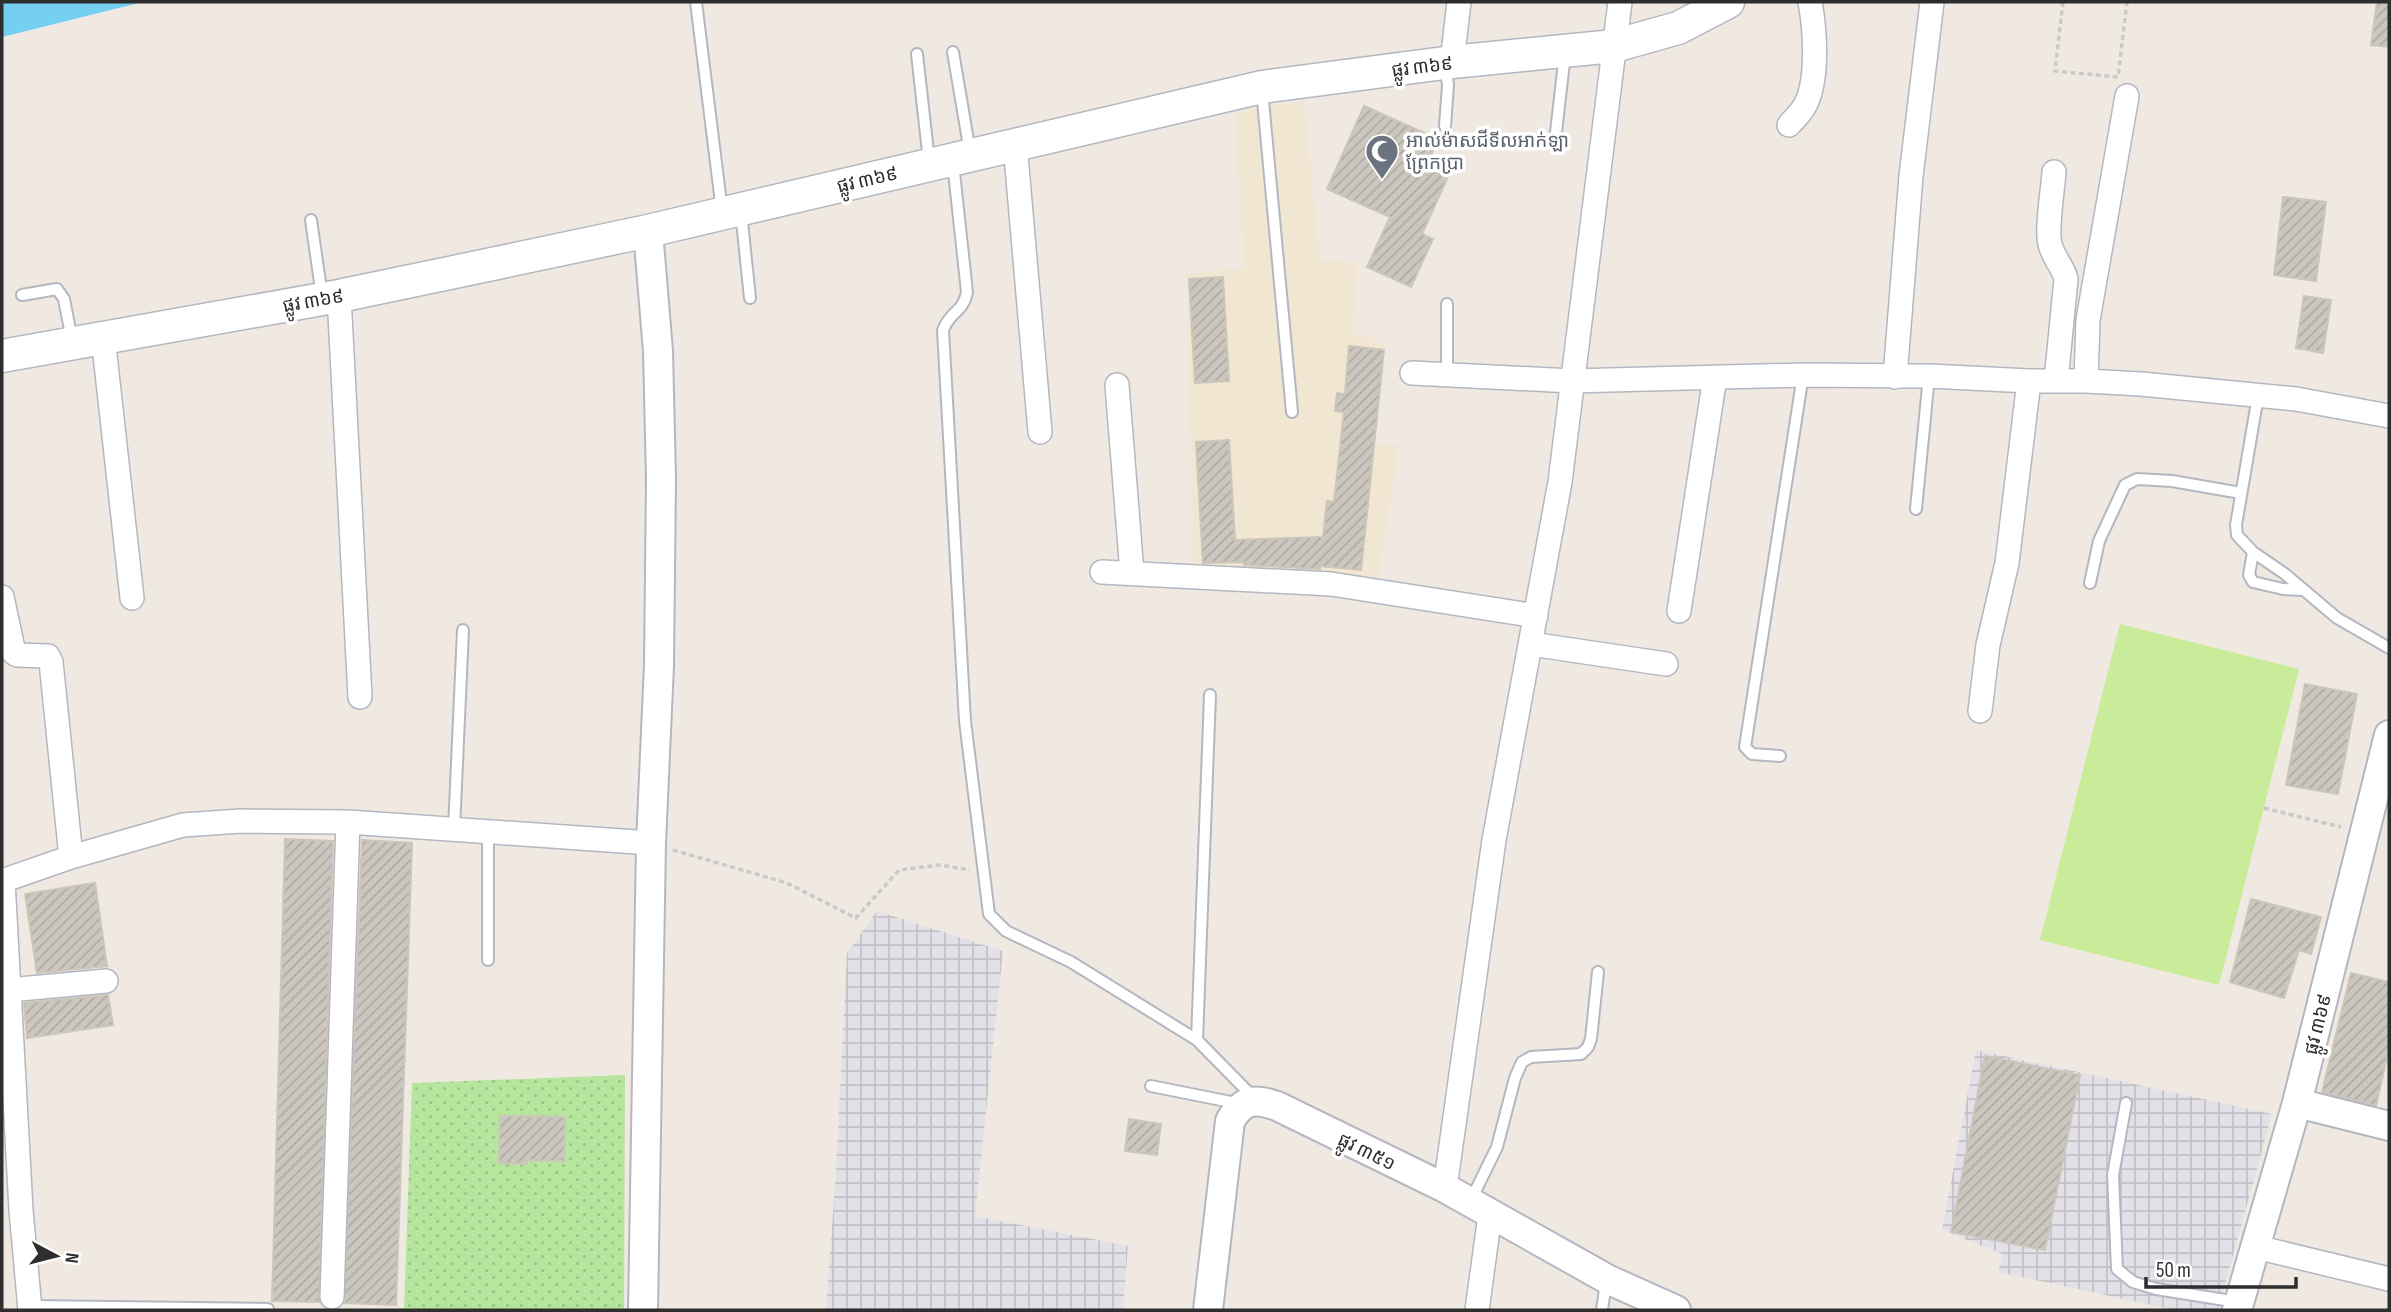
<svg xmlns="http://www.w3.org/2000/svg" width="2391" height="1312" font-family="'Sofia Sans Condensed','Noto Sans Khmer',sans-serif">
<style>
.industrial{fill:url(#industrial-grid)}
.education{fill:#f0e6d1}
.garden{fill:url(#garden-dots)}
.pitch{fill:#c9ec9a}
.water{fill:#75cff0}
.building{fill:url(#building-hatch);stroke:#cbc5ba;stroke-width:2}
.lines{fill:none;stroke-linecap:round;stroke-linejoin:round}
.service-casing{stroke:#b4b7c1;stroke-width:14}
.minor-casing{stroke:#b4b7c1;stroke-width:26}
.tertiary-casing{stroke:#b4b7c1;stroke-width:32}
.secondary-casing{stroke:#b4b7c1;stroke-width:35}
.path{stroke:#c9c9c9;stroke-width:3.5;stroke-dasharray:5 3.5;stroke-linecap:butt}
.service{stroke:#fff;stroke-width:10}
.minor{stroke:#fff;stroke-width:23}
.tertiary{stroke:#fff;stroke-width:28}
.secondary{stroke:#fff;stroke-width:32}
.labels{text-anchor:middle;stroke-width:7;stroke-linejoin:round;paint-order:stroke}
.street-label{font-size:19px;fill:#2e2e2e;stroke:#fff}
.worship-label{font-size:19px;fill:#5b616d;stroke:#fff;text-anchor:start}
</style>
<defs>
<pattern id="industrial-grid" width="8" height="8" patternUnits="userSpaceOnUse" patternTransform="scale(1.75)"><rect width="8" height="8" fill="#e3e1e8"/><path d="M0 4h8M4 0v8" fill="none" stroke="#c3c1c7"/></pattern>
<pattern id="garden-dots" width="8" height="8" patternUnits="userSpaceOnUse" patternTransform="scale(1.75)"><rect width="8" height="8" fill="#b6e59e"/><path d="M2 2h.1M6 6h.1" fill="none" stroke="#9dc588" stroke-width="1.8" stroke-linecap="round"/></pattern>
<pattern id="building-hatch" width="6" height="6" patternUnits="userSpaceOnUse" patternTransform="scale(1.75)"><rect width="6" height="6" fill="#cbc7bf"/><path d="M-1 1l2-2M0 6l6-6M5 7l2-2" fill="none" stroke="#afaba4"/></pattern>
</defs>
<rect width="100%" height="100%" fill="#efe9e1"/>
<path class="industrial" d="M877,911L1003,951L975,1216L1128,1246L1123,1310H826L836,1171L847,953Z
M1976,1050L2272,1114L2218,1310H2174L1998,1272L2002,1254L1942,1230Z"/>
<path class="education" d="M1304,101L1320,261L1358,263L1352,334L1373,338L1385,345L1375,443L1399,446L1378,577L1194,567L1186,274L1244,268L1234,113Z"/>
<path class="garden" d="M625,1075L624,1309L404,1310L412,1083Z"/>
<path class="pitch" d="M2120,624L2299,669L2219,985L2040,940Z"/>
<path class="water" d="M2,2H143L2,37Z"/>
<path class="building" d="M2377,2H2389V47L2371,45Z
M1364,106L1438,139L1430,158L1452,168L1422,234L1433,239L1411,287L1367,267L1390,217L1327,189Z
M2283,197L2326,202L2316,281L2274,275Z
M1223,277L1229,381L1195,383L1189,279Z
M2304,296L2331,300L2323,353L2296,348Z
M1349,346L1384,350L1361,570L1320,566V569L1244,565V562L1203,563L1196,442L1229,440L1235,540L1323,537L1327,501L1334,502L1344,412L1335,411L1337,393L1345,394Z
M2305,684L2357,694L2338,794L2286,785Z
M285,839L333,841L319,1302L272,1301Z
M362,840L412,843L396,1305L344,1303Z
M95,883L107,966L37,973L25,894Z
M2251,899L2321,917L2311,954L2299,950L2284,998L2230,982Z
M2351,973L2389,982V1048L2376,1106L2322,1092Z
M108,995L113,1025L27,1038L24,1003Z
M1985,1056L2080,1075L2045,1250L1951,1232Z
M500,1116L565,1117L564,1161L526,1160V1164L499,1163Z
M1129,1119L1161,1124L1157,1155L1125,1151Z"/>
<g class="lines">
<defs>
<path id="service" d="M696,2L722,211
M953,52L970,152
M917,54L929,161
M1262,90L1292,412
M1445,126L1448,85L1445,66
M1556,132L1565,54
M953,163L967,292C963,313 951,310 943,330L965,721L989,914L1006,931L1071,962L1197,1040L1255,1099
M741,212L750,298
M311,220L322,296
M22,295L57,289L64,299L72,340
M1447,304V375
M2258,396L2236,525L2237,535L2253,552L2285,574L2337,618L2389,648
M1916,509L1929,376
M2253,552L2249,575L2253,582L2283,589L2303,590
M2090,583L2099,541L2125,485L2137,479L2172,481L2241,493
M1780,756L1752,754L1745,747L1803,375
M454,829L463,630
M488,960V831
M1197,1040L1210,695
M1151,1086L1241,1104
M2126,1103L2113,1175L2117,1269L2133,1282L2156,1289L2238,1302
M1471,1200L1497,1147L1515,1078L1522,1062L1531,1057L1581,1054L1588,1047L1591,1039L1598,972
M30,1306L268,1309
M1602,1310L1606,1282"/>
<path id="minor" d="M1452,62L1459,2
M1789,125C1794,119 1800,114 1804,107C1819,83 1815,29 1810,2
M1015,144L1040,432
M2054,172C2053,189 2046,229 2050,244C2053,258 2063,266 2066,279L2056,381
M339,296L360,697
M103,337L132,598
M1412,373L1572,381L1803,375L1929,376L2029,381H2086L2141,384L2296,399L2389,416
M1895,377L1911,176L1932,2
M2086,381L2088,320L2127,96
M1117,385L1132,573
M1102,572L1331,584L1536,616
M2,597L14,653L17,655L48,656L51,662L71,857
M1679,611L1715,377
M1531,644L1666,664
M1980,711L1988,645L2007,563L2029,381
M2,881L71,857L183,825L240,821L348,822L651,843
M3,881L21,1210L30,1310
M9,990L106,981
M1445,1188L1494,840L1560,482L1620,2
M2256,1247L2389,1279
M332,1297L348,822
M1477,1310L1490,1215"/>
<path id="tertiary" d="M2297,1103L2389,1126
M643,1310L651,843L659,665L661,479L658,351L648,231
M1208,1310L1230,1121C1243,1099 1254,1098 1277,1106L1445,1188L1607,1279L1676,1310
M2237,1310L2297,1103L2389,735"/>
<path id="secondary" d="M2,356L339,296L497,263L648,231L1262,87L1452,62L1614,46L1678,28L1728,2"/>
</defs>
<use href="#service" class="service-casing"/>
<use href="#minor" class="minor-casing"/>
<use href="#tertiary" class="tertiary-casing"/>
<use href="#secondary" class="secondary-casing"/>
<path class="path" d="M2063,2L2055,71L2118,77L2127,2
M2264,808L2341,827
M673,850L787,883L856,918L899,870L940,865L970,870"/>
<use href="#service" class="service"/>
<use href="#minor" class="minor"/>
<use href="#tertiary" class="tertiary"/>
<use href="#secondary" class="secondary"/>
</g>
<defs>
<symbol id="mosque-pin" viewBox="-11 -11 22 30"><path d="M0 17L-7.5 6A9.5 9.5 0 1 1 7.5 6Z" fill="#6b7280" stroke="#fff"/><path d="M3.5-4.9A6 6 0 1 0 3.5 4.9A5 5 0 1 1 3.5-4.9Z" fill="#fff"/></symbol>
</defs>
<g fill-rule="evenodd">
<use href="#mosque-pin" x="1363" y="132" width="38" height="52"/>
</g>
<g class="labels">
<g class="street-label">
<text transform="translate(1422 66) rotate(-7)" y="7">ផ្លូវ ៣៦៩</text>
<text transform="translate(867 179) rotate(-13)" y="7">ផ្លូវ ៣៦៩</text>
<text transform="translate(313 300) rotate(-10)" y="7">ផ្លូវ ៣៦៩</text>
<text transform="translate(2317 1024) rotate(-76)" y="7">ផ្លូវ ៣៦៩</text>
<text transform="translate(1367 1151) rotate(26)" y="7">ផ្លូវ ៣៥១</text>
</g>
<g class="worship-label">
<text x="1406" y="147">អាល់ម៉ាសជីទីលអាក់ឡា<tspan x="1406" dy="22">ព្រែកប្រា</tspan></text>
</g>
</g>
<rect width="2391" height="1312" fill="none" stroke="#2e2e2e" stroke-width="7"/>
<g transform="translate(56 1256) rotate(97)" stroke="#ffffff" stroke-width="5" paint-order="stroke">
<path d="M0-5L12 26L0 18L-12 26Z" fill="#2e2e2e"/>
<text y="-10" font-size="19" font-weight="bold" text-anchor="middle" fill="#2e2e2e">N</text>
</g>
<path d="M2146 1277v10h150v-10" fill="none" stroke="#2e2e2e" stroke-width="3.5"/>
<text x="2156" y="1277" font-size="21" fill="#2e2e2e" stroke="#ffffff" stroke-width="5" paint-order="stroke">50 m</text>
</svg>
